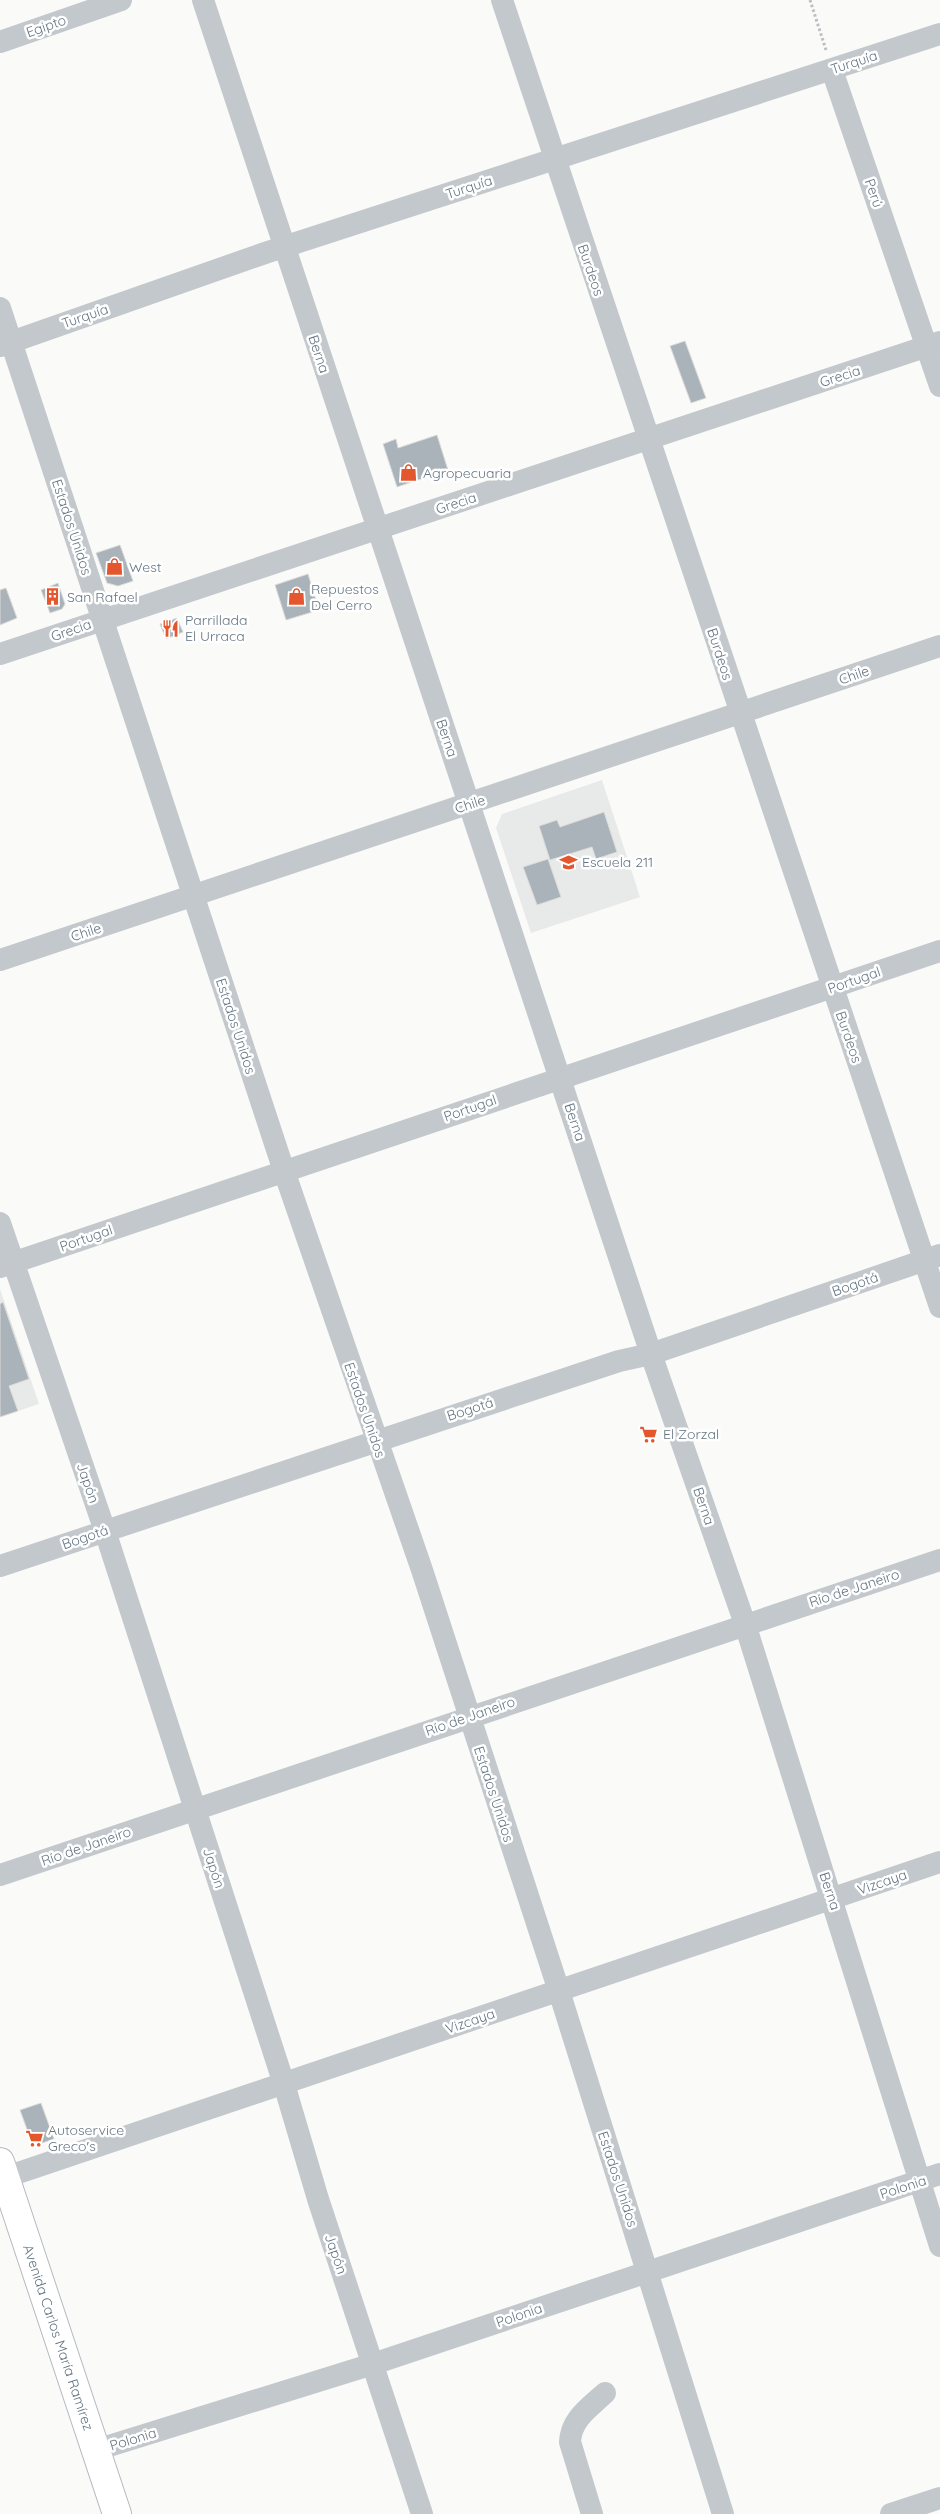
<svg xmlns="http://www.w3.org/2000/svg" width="940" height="2514" font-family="Quicksand,sans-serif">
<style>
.built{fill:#e8e9e9}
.building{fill:#aab3b9;stroke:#dcdcda}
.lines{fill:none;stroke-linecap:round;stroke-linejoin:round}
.major-casing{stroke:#b5babe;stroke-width:30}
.path{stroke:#bbbfc2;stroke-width:3;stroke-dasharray:2.5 2.5;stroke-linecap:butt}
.minor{stroke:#c3c8cc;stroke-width:22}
.major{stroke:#fff;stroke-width:28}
.labels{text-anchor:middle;stroke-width:5;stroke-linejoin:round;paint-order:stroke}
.street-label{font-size:14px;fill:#657683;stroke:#fff}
.poi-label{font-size:14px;fill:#657683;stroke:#fff;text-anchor:start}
</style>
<rect width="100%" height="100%" fill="#fafaf8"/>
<path class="built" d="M602,780L640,897L531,933L496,828L502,814Z
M0,1289L39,1404L0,1417Z"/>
<path class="building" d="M685,341L706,398L691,403L670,346Z
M437,435L448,470L397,487L383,444L396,439L398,448Z
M120,545L133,581L118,586L107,583L96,553Z
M308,574L319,610L286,620L275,585Z
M58,583L65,604L62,609L50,613L41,590Z
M6,588L17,618L0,625V590Z
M177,618L183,632L166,639L160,624Z
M604,812L617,852L596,859L592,847L550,860L539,826L557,820L560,827Z
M548,859L561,897L537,905L523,867Z
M3,1302L29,1379L9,1386L18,1411L0,1417V1304Z
M41,2103L54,2139L33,2146L20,2110Z"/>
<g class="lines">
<defs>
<g id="major">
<path id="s1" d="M0,2162L117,2514"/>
</g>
</defs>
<use href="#major" class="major-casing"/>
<path class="path" d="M810,0L826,50"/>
<path class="minor" d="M203,0L651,1354L745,1624L940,2246
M502,0L940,1307
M0,42L121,0
M832,70L940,386
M0,308L284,1171L422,1570L559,1991L723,2514
M0,346L265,253L940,34
M0,654L940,342
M0,960L940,646
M0,1223L105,1531L284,2084L318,2199L422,2514
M0,1267L940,951
M0,1566L619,1361L651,1354L940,1255
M0,1875L940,1560
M0,2179L940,1862
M96,2450L373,2364L940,2174
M592,2514L570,2442C571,2419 589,2408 605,2393
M891,2514L940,2498"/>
<use href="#major" class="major"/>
</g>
<defs>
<symbol id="shop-bare" viewBox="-9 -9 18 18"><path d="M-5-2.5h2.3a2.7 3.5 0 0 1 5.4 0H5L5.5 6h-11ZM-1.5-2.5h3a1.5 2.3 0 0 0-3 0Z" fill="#e4572e" stroke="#fff" stroke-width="2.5" paint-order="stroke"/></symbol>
<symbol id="building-bare" viewBox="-9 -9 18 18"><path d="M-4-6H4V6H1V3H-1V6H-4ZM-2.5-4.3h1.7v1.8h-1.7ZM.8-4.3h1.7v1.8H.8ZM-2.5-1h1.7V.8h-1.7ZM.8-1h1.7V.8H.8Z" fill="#e4572e" stroke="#fff" stroke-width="2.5" paint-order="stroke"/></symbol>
<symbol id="restaurant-bare" viewBox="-9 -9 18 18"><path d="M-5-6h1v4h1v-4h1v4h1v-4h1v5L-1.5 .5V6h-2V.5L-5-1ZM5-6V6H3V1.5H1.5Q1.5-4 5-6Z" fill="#e4572e" stroke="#fff" stroke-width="2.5" paint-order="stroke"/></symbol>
<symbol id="school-bare" viewBox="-9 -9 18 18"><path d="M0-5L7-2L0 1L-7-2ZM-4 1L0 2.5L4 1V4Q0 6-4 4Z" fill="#e4572e" stroke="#fff" stroke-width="2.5" paint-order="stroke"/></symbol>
<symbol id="supermarket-bare" viewBox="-9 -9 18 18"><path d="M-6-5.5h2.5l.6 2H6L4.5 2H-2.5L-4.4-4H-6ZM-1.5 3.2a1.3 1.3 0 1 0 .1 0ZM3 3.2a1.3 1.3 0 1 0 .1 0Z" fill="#e4572e" stroke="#fff" stroke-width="2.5" paint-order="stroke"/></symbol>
</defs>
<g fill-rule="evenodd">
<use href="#shop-bare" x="396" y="460" width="25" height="25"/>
<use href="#shop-bare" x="102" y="554" width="25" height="25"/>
<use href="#building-bare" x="40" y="584" width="25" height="25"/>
<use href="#shop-bare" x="284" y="584" width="25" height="25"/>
<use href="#restaurant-bare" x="158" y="616" width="25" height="25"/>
<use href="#school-bare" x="556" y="850" width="25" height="25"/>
<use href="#supermarket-bare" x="636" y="1422" width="25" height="25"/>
<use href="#supermarket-bare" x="22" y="2126" width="25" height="25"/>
</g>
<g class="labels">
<g class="street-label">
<text transform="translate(46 26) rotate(-19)" y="5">Egipto</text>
<text transform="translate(854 62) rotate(-18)" y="5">Turquía</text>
<text transform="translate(469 187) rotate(-18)" y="5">Turquía</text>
<text transform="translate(874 193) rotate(71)" y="5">Perú</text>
<text transform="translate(591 270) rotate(71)" y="5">Burdeos</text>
<text transform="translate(85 316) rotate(-19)" y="5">Turquía</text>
<text transform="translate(319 354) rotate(72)" y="5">Berna</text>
<text transform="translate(840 376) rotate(-18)" y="5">Grecia</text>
<text transform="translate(456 503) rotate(-18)" y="5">Grecia</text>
<text transform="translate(72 527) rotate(72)" y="5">Estados Unidos</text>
<text transform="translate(71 630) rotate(-19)" y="5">Grecia</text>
<text transform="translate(720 654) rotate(72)" y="5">Burdeos</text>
<text transform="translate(854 675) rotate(-19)" y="5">Chile</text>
<text transform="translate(447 738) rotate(71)" y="5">Berna</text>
<text transform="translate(470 804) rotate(-18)" y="5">Chile</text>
<text transform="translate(86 932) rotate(-18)" y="5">Chile</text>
<text transform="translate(854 980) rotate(-19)" y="5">Portugal</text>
<text transform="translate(236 1026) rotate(72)" y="5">Estados Unidos</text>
<text transform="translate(849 1037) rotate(71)" y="5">Burdeos</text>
<text transform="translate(470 1108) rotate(-19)" y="5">Portugal</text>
<text transform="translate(575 1122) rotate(72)" y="5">Berna</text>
<text transform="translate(86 1238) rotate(-19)" y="5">Portugal</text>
<text transform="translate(855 1284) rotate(-19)" y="5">Bogotá</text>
<text transform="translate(470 1409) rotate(-18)" y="5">Bogotá</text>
<text transform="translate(365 1410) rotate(71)" y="5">Estados Unidos</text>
<text transform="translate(88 1483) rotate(71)" y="5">Japón</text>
<text transform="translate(704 1506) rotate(71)" y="5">Berna</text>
<text transform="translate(85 1537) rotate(-19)" y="5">Bogotá</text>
<text transform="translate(854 1588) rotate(-18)" y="5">Río de Janeiro</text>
<text transform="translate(470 1716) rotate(-19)" y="5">Río de Janeiro</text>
<text transform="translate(494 1794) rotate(72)" y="5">Estados Unidos</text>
<text transform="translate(86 1846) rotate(-19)" y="5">Río de Janeiro</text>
<text transform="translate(214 1868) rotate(72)" y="5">Japón</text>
<text transform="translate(882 1882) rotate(-19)" y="5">Vizcaya</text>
<text transform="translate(830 1891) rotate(72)" y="5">Berna</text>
<text transform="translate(470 2021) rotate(-19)" y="5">Vizcaya</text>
<text transform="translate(618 2179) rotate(72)" y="5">Estados Unidos</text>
<text transform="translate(903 2187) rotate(-18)" y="5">Polonia</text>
<text transform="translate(336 2254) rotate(71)" y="5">Japón</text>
<text transform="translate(519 2315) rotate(-19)" y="5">Polonia</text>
<text dy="5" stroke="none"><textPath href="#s1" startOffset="185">Avenida Carlos María Ramírez</textPath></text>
<text transform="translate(133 2439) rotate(-17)" y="5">Polonia</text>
</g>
<g class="poi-label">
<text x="423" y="478">Agropecuaria</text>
<text x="129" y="572">West</text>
<text x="311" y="594">Repuestos<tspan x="311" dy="16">Del Cerro</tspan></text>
<text x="67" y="602">San Rafael</text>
<text x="185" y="625">Parrillada<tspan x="185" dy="16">El Urraca</tspan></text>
<text x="582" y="867">Escuela 211</text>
<text x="663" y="1439">El Zorzal</text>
<text x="48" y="2135">Autoservice<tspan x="48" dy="16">Greco's</tspan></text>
</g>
</g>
</svg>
